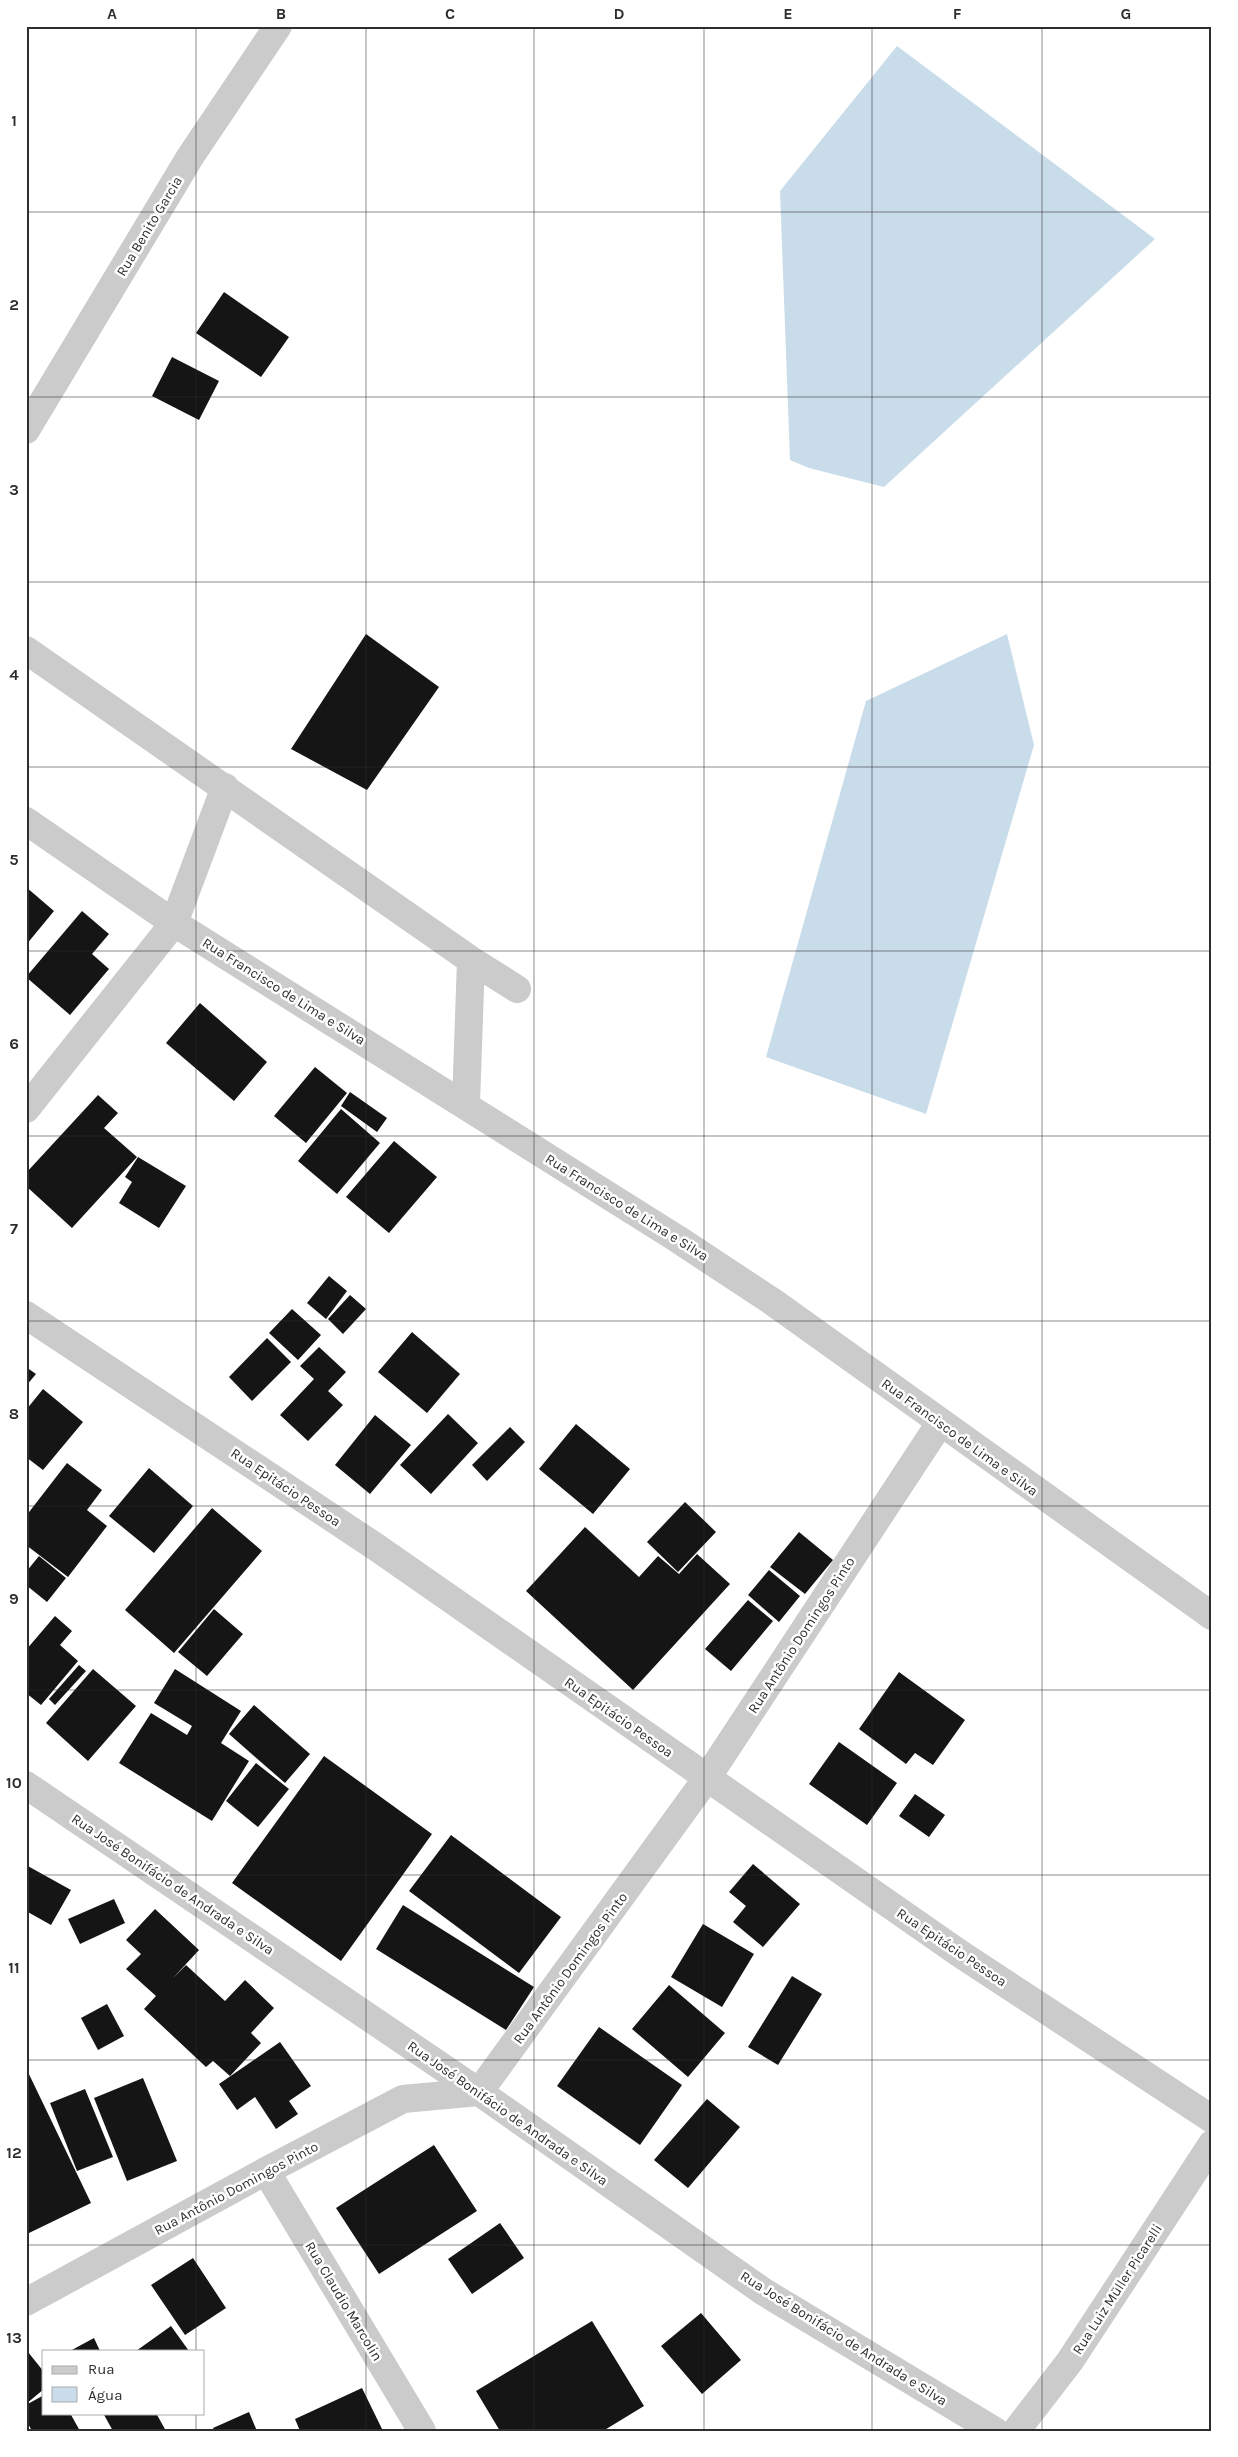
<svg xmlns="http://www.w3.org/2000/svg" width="1238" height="2457" font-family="Karla,sans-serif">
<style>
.water{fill:#c9dcea}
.building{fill:#151515}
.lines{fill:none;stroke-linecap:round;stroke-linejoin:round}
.minor{stroke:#cbcbcb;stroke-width:28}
.tertiary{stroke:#cbcbcb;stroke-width:28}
.grid{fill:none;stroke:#2e2e2e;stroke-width:1;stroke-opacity:0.55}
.labels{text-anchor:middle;stroke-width:5;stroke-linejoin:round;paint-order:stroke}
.street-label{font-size:14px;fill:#2e2e2e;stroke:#fff}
.neatline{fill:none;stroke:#2e2e2e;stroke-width:2}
.grid-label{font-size:16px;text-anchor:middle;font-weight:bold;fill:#2e2e2e}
</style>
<rect width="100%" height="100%" fill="#fff"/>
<path class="water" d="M897,46L1155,239L884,487L809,468L790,460L780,191Z
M1007,634L1034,745L926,1114L766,1057L866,701Z"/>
<path class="building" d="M224,292L289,337L261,377L196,333Z
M172,357L219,381L199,420L152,396Z
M366,634L439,687L367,790L291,749Z
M26,887L54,911L26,945Z
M82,911L109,934L92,954L109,969L70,1015L26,977Z
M200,1003L267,1062L234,1101L166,1043Z
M315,1067L347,1093L306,1143L274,1116Z
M350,1092L387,1118L377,1132L341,1106Z
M98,1095L118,1113L104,1128L137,1157L72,1228L26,1186V1173Z
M341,1109L380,1143L337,1194L298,1161Z
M394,1141L437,1177L389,1233L346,1197Z
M138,1157L186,1186L159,1228L119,1203L132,1182L125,1177Z
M329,1276L347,1291L326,1319L307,1303Z
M350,1295L366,1309L343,1334L328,1319Z
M292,1309L321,1335L298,1360L269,1333Z
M412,1332L460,1374L427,1413L378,1372Z
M267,1338L291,1362L252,1401L229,1377Z
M319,1347L346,1372L328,1391L343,1405L308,1441L280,1415L314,1379L300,1366Z
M26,1367L36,1374L26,1386Z
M43,1389L83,1422L43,1470L26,1457V1410Z
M448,1414L478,1443L431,1494L400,1465Z
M375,1415L411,1445L370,1494L335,1465Z
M576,1424L630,1469L593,1514L539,1469Z
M510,1427L525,1442L487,1481L472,1465Z
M67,1463L102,1490L87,1510L107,1526L68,1577L26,1545V1516Z
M149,1468L193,1506L154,1553L109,1516Z
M685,1502L716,1532L678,1572L647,1542Z
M212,1508L262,1551L174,1653L125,1610Z
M585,1527L639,1577L658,1556L679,1574L697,1554L730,1584L633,1690L526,1591Z
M799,1532L833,1560L805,1594L770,1567Z
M39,1556L66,1578L47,1602L26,1585V1572Z
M769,1570L800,1596L779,1622L748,1595Z
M748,1600L773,1621L731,1671L705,1649Z
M214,1609L243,1634L207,1676L178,1652Z
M55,1616L72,1631L60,1645L78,1661L41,1705L26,1693V1650Z
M79,1665L86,1671L55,1705L49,1699Z
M93,1669L136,1706L88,1761L46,1723Z
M175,1669L241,1711L221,1743L249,1761L212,1821L119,1763L151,1713L187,1735L192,1726L154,1703Z
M899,1672L965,1720L933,1765L915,1753L906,1764L859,1729Z
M254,1705L310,1754L285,1783L229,1734Z
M839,1742L897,1783L867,1825L809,1784Z
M324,1756L432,1834L341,1961L232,1883Z
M256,1763L289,1789L258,1827L226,1801Z
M915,1794L945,1815L929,1837L899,1816Z
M451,1835L561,1917L519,1973L409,1891Z
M753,1864L800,1904L763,1947L733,1922L746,1906L729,1892Z
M26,1865L71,1890L51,1925L26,1911Z
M114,1899L125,1923L80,1944L68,1919Z
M403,1905L534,1987L506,2030L376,1949Z
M155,1909L199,1950L173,1978L186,1965L225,2001L245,1980L274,2008L251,2033L261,2043L230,2076L213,2061L206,2067L144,2009L156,1996L126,1969L141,1954L126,1940Z
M703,1924L754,1954L722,2007L671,1977Z
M792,1976L822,1994L778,2065L748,2047Z
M669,1985L725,2033L688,2077L632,2029Z
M107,2004L124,2036L98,2050L81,2018Z
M599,2027L682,2085L640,2145L557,2086Z
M280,2042L311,2086L289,2101L298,2114L276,2129L255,2097L237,2110L219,2084Z
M26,2068L91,2203L29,2233L26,2227Z
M143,2078L177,2161L127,2181L94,2098Z
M85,2089L113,2157L77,2171L50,2103Z
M707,2099L740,2127L688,2188L654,2160Z
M434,2145L477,2211L379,2274L336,2208Z
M500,2223L524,2258L472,2294L448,2259Z
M193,2258L226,2308L185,2335L151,2285Z
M701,2313L741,2360L702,2394L661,2346Z
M592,2321L644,2406L603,2431H500L476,2391Z
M171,2326L189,2351H136Z
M94,2338L100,2351H70Z
M28,2352L44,2372V2389L26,2404Z
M362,2388L383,2431H300L295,2419Z
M44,2395V2413H70L80,2431H32L26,2420V2405Z
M249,2412L257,2431H214L213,2428Z
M103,2413H156L166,2431H113Z"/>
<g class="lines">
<path class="minor" d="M26,650L471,960L517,989
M26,821L174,923L676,1238L773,1302L1212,1616
M466,1104L471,960
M26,1109L174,923L225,787
M26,1315L376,1547L959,1953L1212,2119
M26,1785L479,2092L764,2292L995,2431
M266,2171L403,2099L479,2092L707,1778L940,1423
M1016,2431L1070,2361L1212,2144"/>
<path class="tertiary" d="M26,430L190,157L278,26
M26,2302L266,2171L422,2431"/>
</g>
<path class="grid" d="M196,26V2351M366,26V2431M534,26V2431M704,26V2431M872,26V2431M1042,26V2431M26,212H1212M26,397H1212M26,582H1212M26,767H1212M26,951H1212M26,1136H1212M26,1321H1212M26,1506H1212M26,1690H1212M26,1875H1212M26,2060H1212M26,2245H1212M196,2413V2431"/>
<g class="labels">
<g class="street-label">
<text transform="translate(149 226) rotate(-59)" y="5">Rua Benito Garcia</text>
<text transform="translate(284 991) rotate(32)" y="5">Rua Francisco de Lima e Silva</text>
<text transform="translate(627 1207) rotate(32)" y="5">Rua Francisco de Lima e Silva</text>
<text transform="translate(960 1437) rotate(36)" y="5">Rua Francisco de Lima e Silva</text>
<text transform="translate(286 1487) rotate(34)" y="5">Rua Epitácio Pessoa</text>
<text transform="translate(801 1635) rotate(-57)" y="5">Rua Antônio Domingos Pinto</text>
<text transform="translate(619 1717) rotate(35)" y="5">Rua Epitácio Pessoa</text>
<text transform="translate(173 1884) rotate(34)" y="5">Rua José Bonifácio de Andrada e Silva</text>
<text transform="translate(952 1947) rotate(34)" y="5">Rua Epitácio Pessoa</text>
<text transform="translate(570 1968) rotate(-54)" y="5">Rua Antônio Domingos Pinto</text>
<text transform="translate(508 2113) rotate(35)" y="5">Rua José Bonifácio de Andrada e Silva</text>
<text transform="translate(236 2188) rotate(-28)" y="5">Rua Antônio Domingos Pinto</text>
<text transform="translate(1117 2289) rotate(-57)" y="5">Rua Luiz Müller Picarelli</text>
<text transform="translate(344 2301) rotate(59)" y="5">Rua Claudio Marcolin</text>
<text transform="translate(844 2338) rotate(32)" y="5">Rua José Bonifácio de Andrada e Silva</text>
</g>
</g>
<rect width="1238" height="2457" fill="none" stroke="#ffffff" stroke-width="55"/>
<rect x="42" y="2350" width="162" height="65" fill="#ffffff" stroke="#ababab"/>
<rect x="52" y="2366" width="25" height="8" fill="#cbcbcb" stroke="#ababab"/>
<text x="88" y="2374" font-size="15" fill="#2e2e2e">Rua</text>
<rect x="52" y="2387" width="25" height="15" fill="#c9dcea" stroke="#ababab"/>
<text x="88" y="2400" font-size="15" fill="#2e2e2e">Água</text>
<rect x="28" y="28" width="1182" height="2402" class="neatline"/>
<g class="grid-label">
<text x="112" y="19">A</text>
<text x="281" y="19">B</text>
<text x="450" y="19">C</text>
<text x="619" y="19">D</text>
<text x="788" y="19">E</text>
<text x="957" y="19">F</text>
<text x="1126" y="19">G</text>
<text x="14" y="126">1</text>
<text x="14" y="310">2</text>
<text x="14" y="495">3</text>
<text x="14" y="680">4</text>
<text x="14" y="865">5</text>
<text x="14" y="1049">6</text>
<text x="14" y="1234">7</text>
<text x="14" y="1419">8</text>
<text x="14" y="1604">9</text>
<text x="14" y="1788">10</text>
<text x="14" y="1973">11</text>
<text x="14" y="2158">12</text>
<text x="14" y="2343">13</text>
</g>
</svg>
